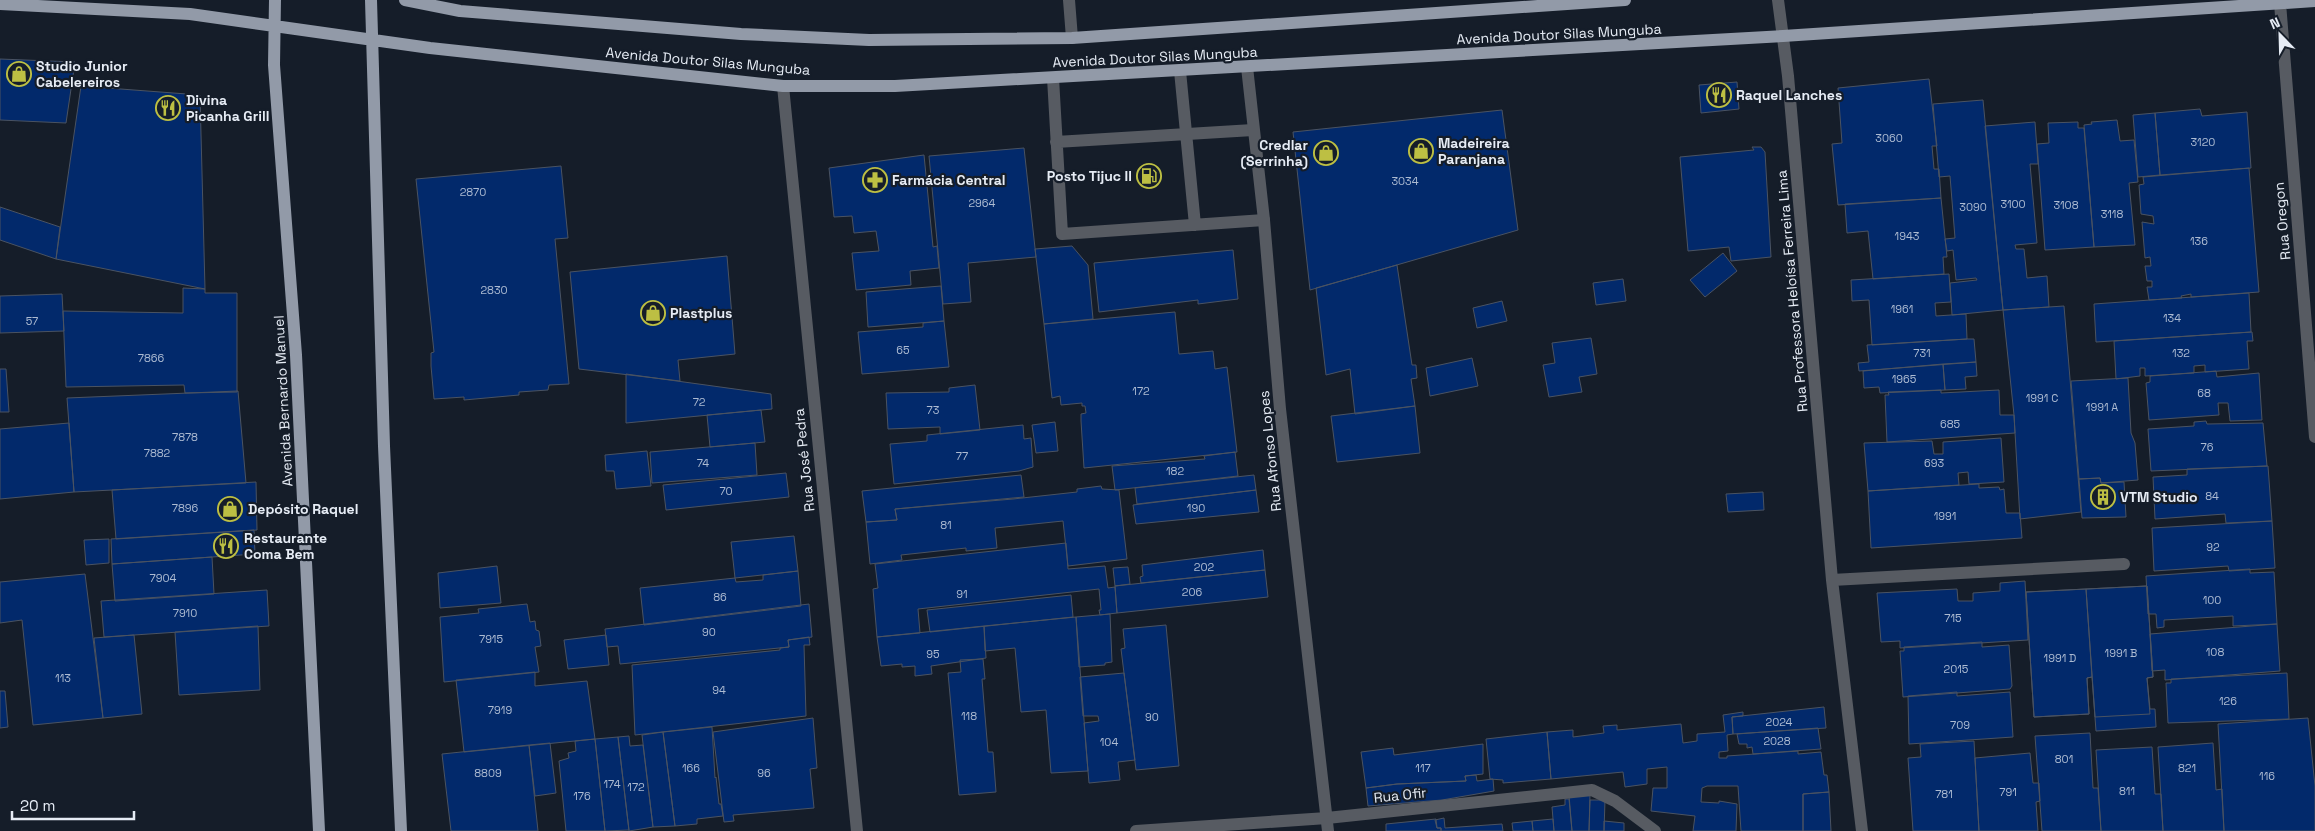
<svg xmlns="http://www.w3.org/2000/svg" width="2315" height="831" font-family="'Space Grotesk',sans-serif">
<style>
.building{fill:#02296b;stroke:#4a5362}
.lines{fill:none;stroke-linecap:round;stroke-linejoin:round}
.lane{stroke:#575b62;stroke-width:12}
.street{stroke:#575b62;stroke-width:12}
.primary{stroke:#929aa8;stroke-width:12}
.labels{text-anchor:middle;stroke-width:4.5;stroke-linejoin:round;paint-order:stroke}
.number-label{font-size:11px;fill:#adbbd2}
.street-label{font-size:14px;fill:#e6ecf5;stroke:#151d29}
.poi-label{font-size:14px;font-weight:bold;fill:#e6ecf5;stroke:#151d29;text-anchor:start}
</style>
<rect width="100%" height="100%" fill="#151d29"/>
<path class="building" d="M0,59L75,62L66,123L0,120Z
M1929,79L1937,146H1932L1934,169H1939L1941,198L1838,205L1832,144L1842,143L1838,88Z
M1737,82L1739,109L1701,113L1699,85Z
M81,86L200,95L205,289L56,259Z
M1983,100L2003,310L1952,315L1950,283L1977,280L1976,278L1956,280L1953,250L1947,251L1945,239L1955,238L1950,176L1939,177L1933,104Z
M2200,109L2202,116L2247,112L2251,168L2160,175L2155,113Z
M1502,110L1518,230L1310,290L1293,132Z
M2155,113L2160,175L2138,177L2133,115Z
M2117,120L2120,141L2134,140L2138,182L2129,183L2135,245L2094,247L2084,125L2092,124L2091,122Z
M2035,122L2038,164H2030L2037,243L2015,245L2016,249H2024L2027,278L2047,276L2049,307L2003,310L1985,126Z
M2078,122V128H2084L2094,247L2045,250L2037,144L2049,143L2048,123Z
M1752,147H1761L1765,152L1771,257L1731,261L1729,247L1688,251L1680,157L1754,150Z
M1024,148L1036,257L968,263L971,302L943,304L929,156Z
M924,155L933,247L937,246L939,268L910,271L911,285L856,290L852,253L879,251L876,231L854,233L852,216L834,217L829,168Z
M561,166L568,238L555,239L569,384L549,385L548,390L519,392V395L464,400V397L434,399L431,366V353L434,352L416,179Z
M2249,168L2259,292L2191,297V294L2181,296L2182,298L2149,300L2147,287H2152V281H2147L2145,266H2151L2150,257L2145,258L2142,222L2154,224L2153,216L2141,214L2139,185L2144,184L2143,177Z
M1941,198L1947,257H1943L1944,274L1873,279L1868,231L1847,233L1845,204Z
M0,207L60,227L56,259L0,240Z
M1072,246L1088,265L1093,319L1044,324L1035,249Z
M1233,250L1238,299L1198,304V300L1099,312L1094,263Z
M1723,253L1737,271L1705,297L1690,280Z
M727,256L735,354L678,360L680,381L579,369L570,272Z
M1397,265L1412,365H1416L1417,378L1411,379L1415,406L1355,414L1350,369L1326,375L1316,288Z
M1949,274L1951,302L1935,303L1936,316L1966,314L1967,339L1872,345L1869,300L1852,301L1851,280Z
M1623,279L1626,301L1596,305L1593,283Z
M941,286L944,321L868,327L866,292Z
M183,288L205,289V293H237V392L185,393L184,385L66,387L63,311L183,313Z
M2249,293L2251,332L2096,342L2094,304Z
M62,294L64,331L0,333V296Z
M1502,301L1507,321L1477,328L1473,308Z
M2064,306L2081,512L2020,519L2014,415L2003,310Z
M1175,312L1179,354L1213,351L1215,369L1227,367L1237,452L1084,468L1081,421V414L1086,413L1085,406H1082V403L1061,405L1060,396L1052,398L1044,324Z
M944,321L949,367L862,374L858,332L923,327V323Z
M2252,332L2253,341H2247L2249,369L2205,372V365L2194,366V373L2145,376V368H2140V376L2116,379L2114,341Z
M1591,338L1597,374L1579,377L1582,392L1549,397L1543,365L1555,363L1552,343Z
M1967,339H1974L1976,362L1859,371L1858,363L1869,362L1867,345Z
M1472,358L1478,386L1430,396L1426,368Z
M1976,362L1977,376L1965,377L1966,389L1945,390L1943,364Z
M1943,364L1945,390L1880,393L1879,387L1864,388L1863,371Z
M0,369H6L9,412H0Z
M2216,371L2217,377L2259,373L2262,420L2230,421L2228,403H2218L2219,415L2149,420L2146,383L2150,382V376Z
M626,374L771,394L772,409L626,423Z
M2128,378L2131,433L2135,443L2138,480L2101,483L2100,478L2079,479L2071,381Z
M975,385L980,430L940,434V427L888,429L886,393L949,392V388Z
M1941,390V393L1999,390L2000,415H2014L2015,433L1887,442L1885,395H1889L1888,392Z
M238,391L246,483L74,492L67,398Z
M1415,406L1420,453L1337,462L1331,416Z
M761,410L765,442L710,447L707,415Z
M2206,421L2207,424L2263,423L2267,466L2151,471L2148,429L2194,426V422Z
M1055,422L1058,451L1036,453L1032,425Z
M69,423L74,492L0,499V429Z
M1023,425L1024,439L1031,438L1033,467L1019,471L894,484L890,444L927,441V435Z
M2001,438L2004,482L1969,484L1968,472L1958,473L1959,485L1868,491L1864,443L1932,441L1934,454H1943V442Z
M755,443L757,475L652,483L650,452Z
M647,451L651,486L616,489L614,471H606L605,455Z
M1235,452L1238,476L1115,490L1112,466L1205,459L1204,456Z
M2268,466L2272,521L2226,523L2225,514L2155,519L2153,477L2187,475V469Z
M786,473L789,497L666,510L663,485Z
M1021,475L1024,497L895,509L897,520L866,522L862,491Z
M1254,475L1256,490L1137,504L1135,488Z
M2100,478L2101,483L2124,482L2126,517L2082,518L2079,479Z
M256,482L257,530L116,539L112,490Z
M1979,484V488L1999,487L2000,490L2004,489L2006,513H2020L2022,538L1871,548L1868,491Z
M1101,486L1102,489L1119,490L1127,559L1068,566L1063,521L995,528L997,548L966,551V548L901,555L902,560L870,564L866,522L897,520L895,509L1013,499L1077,492V489Z
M1256,490L1259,512L1136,524L1133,505Z
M1763,492L1764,510L1728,512L1726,494Z
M2272,521L2275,568L2229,571L2228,566L2154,571L2152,528Z
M254,530L255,554L112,564L111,539Z
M794,536L798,571L735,578L731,542Z
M109,539V563L86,565L84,540Z
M1066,543L1068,569L1105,566L1108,588L1115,587L1117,613L1100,615L1099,610H1101L1099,589L918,609L920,633L877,637L873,589L878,588L875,564Z
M1263,550L1265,570L1141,583L1140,577L1143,576L1142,565Z
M212,557L214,594L115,601L112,564Z
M497,566L501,603L440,608L438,573Z
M1128,567L1130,584L1115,586L1113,568Z
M2250,569V573L2274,572L2277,624L2233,626V616L2164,620V627L2157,628L2156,614H2148L2146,576Z
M1265,570L1268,597L1117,613L1115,586Z
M798,571L801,606L644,625L640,588L735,578L736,582L763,580V575Z
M85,574L103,718L33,725L22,620L0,623V582Z
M2025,581L2028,640L1900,648V641L1881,642L1877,593L1957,589L1958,601H1973V593L2000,591V583Z
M2147,586L2153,677L2147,678L2150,714L2095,717L2086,589Z
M2147,586L2153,677L2147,678L2150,709H2155L2156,727L2096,731L2092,677L2087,678L2089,714L2034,717L2026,592Z
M2086,589L2092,677L2087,678L2089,714L2034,717L2026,592Z
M267,590L269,626L104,637L101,601Z
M1071,595L1073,617L930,632L927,610Z
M527,604L530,622L535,621L536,630L539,631L541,646L535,647L539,672L444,682L440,617L479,613L478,609Z
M809,604L812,637L788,640L789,647L620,664L618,646L607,647L605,629Z
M1110,614L1112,662L1105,663V665L1079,667L1076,617Z
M1076,617L1088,771L1051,773L1046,710L1021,712L1015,648L985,651L984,626Z
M2277,624L2280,671L2165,680V670L2152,671L2150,634Z
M1166,625L1179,766L1136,770L1121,649L1125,648L1123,629Z
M258,626L260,690L179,695L175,632Z
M984,626L986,658L931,666L932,674L915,676V666L902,667V664L881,666L877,637Z
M134,635L142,714L103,718L94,638Z
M606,635L609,665L568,669L564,640Z
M809,637L810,645H804L806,716L635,735L632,665L780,650V648L789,647L788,640Z
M1982,642V647L2009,645L2012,686L2010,689L1903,697L1900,651H1904V647Z
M983,659L985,679H982L988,752H993L996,792L959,795L948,673L961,672L960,660Z
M535,672V686L587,681L595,739L464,752L456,680Z
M1124,673L1135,760L1118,762L1120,780L1089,783L1084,723L1099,721L1098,716H1083L1080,677Z
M2287,673L2289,719L2168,723L2166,683H2171V679Z
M0,691H5L8,727L0,728Z
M1957,692V696L2010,692L2013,737L1909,744L1908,696Z
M1824,707L1826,728L1733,734L1732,717Z
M1743,712V716L1732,717L1733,734L1727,735L1728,751L1719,752V758H1727V756L1798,751V754L1821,752L1824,775H1827L1829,792L1803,794V831H1741L1738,786H1707L1702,788L1701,802L1719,803V801L1737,804L1736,831H1693L1695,816L1651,811L1653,788H1667V767L1647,769V784L1625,787L1623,772L1551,779L1547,732L1573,730V737L1604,733L1603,726L1617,725V730L1681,724L1683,743L1697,741V734L1725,732L1723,715Z
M813,718L817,768L810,769L814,808L733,815L734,821L724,822L713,732Z
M2308,718L2315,786V831H2224L2218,724Z
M712,727L715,778L716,777L719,804H721L723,816L697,819V824L675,826L663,732Z
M1818,728L1821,749L1753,754L1752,747L1747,748V744H1739L1737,734Z
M663,732L675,826L653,827L642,735Z
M1547,732L1551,779L1503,783V780L1490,779L1486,739Z
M2090,733L2093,788H2098L2101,831H2042L2035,736Z
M629,736L630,746L643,745L653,827L629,831L618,737Z
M618,737L629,830L605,831L595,739Z
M595,739L605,831H566L559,761L569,758L568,753L576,751L575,741Z
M1974,741L1979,831H1913L1908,758L1921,757L1920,744Z
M550,743L556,793L535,796L529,745Z
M2213,743L2216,790L2222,789L2224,831H2163L2158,747Z
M1483,744V774L1465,776L1466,781L1397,784L1366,788L1361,752L1393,748L1394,755Z
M529,745L538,831H451L442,754Z
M2152,747L2155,794H2161L2163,831H2101L2096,750Z
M2030,753L2033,783H2039L2040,801L2036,802L2038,831H1979L1975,758Z
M1476,775L1477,781L1493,779L1494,791L1442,800L1368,806L1366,788L1397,784L1466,781L1465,776Z
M1829,792L1831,831H1803V794Z
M1590,794L1589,831H1572L1569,795Z
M1565,799H1569L1572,831H1554L1552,807L1565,805Z
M1590,800H1605L1604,831H1589Z
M1444,818L1445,828L1502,824L1503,831H1441V828H1437L1435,820Z
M1436,819L1437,828H1441V831H1386V824Z
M1553,819L1554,831H1533L1532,821Z
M1532,821L1533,831H1513L1512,823Z
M1604,821L1624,823V831H1604Z"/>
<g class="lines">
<path class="lane" d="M1069,0L1072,38
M1180,71L1195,225
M1053,78L1062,234L1264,220
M1056,142L1253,130"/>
<path class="street" d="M1778,0L1788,76L1832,580L1862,831
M2280,3L2315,437
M1247,67L1264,220L1280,409L1328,831
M783,86L857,831
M1832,580L2124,564
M1136,831L1327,818L1592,790L1615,801L1655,831"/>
<path class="primary" d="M275,0L274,65L296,355L319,831
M371,0L384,446L401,831
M405,0L460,11L741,34L869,40L1072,38L1625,0
M0,4L190,14L430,48L783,86H895L1783,36L2315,1"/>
</g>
<defs>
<symbol id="shop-ring" viewBox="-11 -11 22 22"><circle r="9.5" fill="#151d29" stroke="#bdbf43" stroke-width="1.5"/><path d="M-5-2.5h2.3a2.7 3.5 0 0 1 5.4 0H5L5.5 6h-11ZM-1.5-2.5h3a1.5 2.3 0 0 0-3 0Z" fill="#bdbf43"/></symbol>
<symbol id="restaurant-ring" viewBox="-11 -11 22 22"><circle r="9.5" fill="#151d29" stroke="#bdbf43" stroke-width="1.5"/><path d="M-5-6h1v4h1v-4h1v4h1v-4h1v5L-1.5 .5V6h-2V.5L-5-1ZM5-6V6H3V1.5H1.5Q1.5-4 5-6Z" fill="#bdbf43"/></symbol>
<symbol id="fuel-ring" viewBox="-11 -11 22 22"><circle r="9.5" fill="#151d29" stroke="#bdbf43" stroke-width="1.5"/><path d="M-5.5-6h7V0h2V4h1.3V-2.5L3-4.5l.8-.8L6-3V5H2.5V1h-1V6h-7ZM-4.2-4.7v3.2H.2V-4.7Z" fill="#bdbf43"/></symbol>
<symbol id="pharmacy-ring" viewBox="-11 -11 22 22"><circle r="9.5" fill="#151d29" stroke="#bdbf43" stroke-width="1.5"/><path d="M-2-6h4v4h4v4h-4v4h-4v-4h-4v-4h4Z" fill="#bdbf43"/></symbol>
<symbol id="building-ring" viewBox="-11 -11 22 22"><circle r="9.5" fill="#151d29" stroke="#bdbf43" stroke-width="1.5"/><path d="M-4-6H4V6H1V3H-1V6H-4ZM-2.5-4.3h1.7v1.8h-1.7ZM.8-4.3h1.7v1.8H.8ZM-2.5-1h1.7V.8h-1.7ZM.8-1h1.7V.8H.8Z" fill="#bdbf43"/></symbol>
</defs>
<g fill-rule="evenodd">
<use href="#shop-ring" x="5" y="60" width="28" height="28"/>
<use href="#restaurant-ring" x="1705" y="81" width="28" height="28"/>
<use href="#restaurant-ring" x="154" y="94" width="28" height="28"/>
<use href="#shop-ring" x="1407" y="137" width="28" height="28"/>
<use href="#shop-ring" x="1312" y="139" width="28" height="28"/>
<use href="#fuel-ring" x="1135" y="162" width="28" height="28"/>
<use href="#pharmacy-ring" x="861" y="166" width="28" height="28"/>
<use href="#shop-ring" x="639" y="299" width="28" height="28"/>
<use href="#building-ring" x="2089" y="483" width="28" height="28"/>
<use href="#shop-ring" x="216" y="495" width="28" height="28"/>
<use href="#restaurant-ring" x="212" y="532" width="28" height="28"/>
</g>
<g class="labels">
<g class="number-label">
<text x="1889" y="142">3060</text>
<text x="2203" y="146">3120</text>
<text x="1405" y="185">3034</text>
<text x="473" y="196">2870</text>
<text x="982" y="207">2964</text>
<text x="2013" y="208">3100</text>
<text x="2066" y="209">3108</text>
<text x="1973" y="211">3090</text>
<text x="2112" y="218">3118</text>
<text x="1907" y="240">1943</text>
<text x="2199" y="245">136</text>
<text x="494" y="294">2830</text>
<text x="1902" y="313">1961</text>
<text x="2172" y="322">134</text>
<text x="32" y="325">57</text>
<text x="903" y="354">65</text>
<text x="1922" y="357">731</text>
<text x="2181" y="357">132</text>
<text x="151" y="362">7866</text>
<text x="1904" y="383">1965</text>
<text x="1141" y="395">172</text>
<text x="2204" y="397">68</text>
<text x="2042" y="402">1991 C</text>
<text x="699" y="406">72</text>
<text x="2102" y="411">1991 A</text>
<text x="933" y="414">73</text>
<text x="1950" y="428">685</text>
<text x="185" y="441">7878</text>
<text x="2207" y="451">76</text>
<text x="157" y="457">7882</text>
<text x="962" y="460">77</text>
<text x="703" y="467">74</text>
<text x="1934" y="467">693</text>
<text x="1175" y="475">182</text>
<text x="726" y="495">70</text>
<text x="2212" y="500">84</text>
<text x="185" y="512">7896</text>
<text x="1196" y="512">190</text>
<text x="1945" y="520">1991</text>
<text x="946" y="529">81</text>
<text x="2213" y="551">92</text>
<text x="1204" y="571">202</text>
<text x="163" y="582">7904</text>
<text x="1192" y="596">206</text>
<text x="962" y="598">91</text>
<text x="720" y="601">86</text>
<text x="2212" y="604">100</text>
<text x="185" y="617">7910</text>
<text x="1953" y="622">715</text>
<text x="709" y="636">90</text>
<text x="491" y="643">7915</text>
<text x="2215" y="656">108</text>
<text x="2121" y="657">1991 B</text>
<text x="933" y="658">95</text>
<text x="2060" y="662">1991 D</text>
<text x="1956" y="673">2015</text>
<text x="63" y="682">113</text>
<text x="719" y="694">94</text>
<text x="2228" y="705">126</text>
<text x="500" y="714">7919</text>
<text x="969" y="720">118</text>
<text x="1152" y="721">90</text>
<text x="1779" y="726">2024</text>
<text x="1960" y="729">709</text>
<text x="1777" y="745">2028</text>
<text x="1109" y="746">104</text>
<text x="2064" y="763">801</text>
<text x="691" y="772">166</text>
<text x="1423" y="772">117</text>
<text x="2187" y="772">821</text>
<text x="488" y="777">8809</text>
<text x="764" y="777">96</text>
<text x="2267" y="780">116</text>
<text x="612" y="788">174</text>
<text x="636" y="791">172</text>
<text x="2127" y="795">811</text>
<text x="2008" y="796">791</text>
<text x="1944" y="798">781</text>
<text x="582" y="800">176</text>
</g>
<g class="street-label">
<text transform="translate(1559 34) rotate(-3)" y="5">Avenida Doutor Silas Munguba</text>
<text transform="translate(1155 57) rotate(-3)" y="5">Avenida Doutor Silas Munguba</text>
<text transform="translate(708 61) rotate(5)" y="5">Avenida Doutor Silas Munguba</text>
<text transform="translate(2282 221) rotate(-95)" y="5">Rua Oregon</text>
<text transform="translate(1792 291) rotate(-95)" y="5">Rua Professora Heloísa Ferreira Lima</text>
<text transform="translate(283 401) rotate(-93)" y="5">Avenida Bernardo Manuel</text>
<text transform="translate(1270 451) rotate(-96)" y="5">Rua Afonso Lopes</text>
<text transform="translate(804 460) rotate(-96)" y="5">Rua José Pedra</text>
<text transform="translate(1400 795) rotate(-6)" y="5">Rua Ofir</text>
</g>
<g class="poi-label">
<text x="36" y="71">Studio Junior<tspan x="36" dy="16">Cabelereiros</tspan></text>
<text x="1736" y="100">Raquel Lanches</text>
<text x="186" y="105">Divina<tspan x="186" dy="16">Picanha Grill</tspan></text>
<text x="1438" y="148">Madeireira<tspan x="1438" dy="16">Paranjana</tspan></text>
<text x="1308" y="150" text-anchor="end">Credlar<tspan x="1308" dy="16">(Serrinha)</tspan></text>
<text x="1132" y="181" text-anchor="end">Posto Tijuc II</text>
<text x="892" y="185">Farmácia Central</text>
<text x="670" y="318">Plastplus</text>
<text x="2120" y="502">VTM Studio</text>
<text x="248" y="514">Depósito Raquel</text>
<text x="244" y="543">Restaurante<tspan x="244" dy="16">Coma Bem</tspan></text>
</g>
</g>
<g transform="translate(2280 35) rotate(337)" stroke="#151d29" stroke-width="4" paint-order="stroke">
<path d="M0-4L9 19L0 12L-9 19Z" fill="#e6ecf5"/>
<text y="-8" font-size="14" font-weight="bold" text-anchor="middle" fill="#e6ecf5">N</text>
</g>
<path d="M12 811v8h122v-8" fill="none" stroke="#e6ecf5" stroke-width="2.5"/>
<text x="20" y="811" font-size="15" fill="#e6ecf5" stroke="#151d29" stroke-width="4" paint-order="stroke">20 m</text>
</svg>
